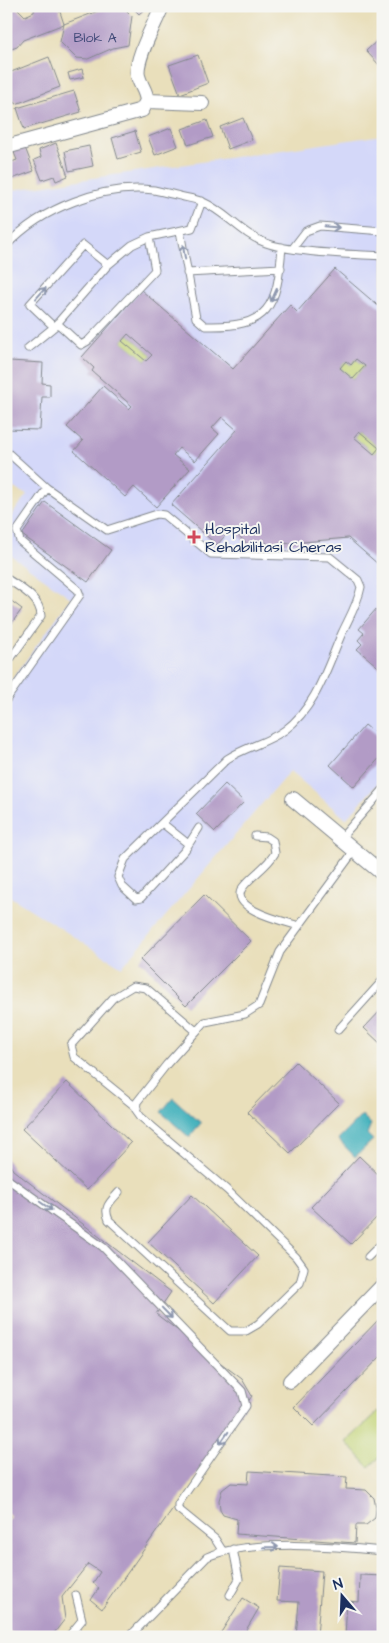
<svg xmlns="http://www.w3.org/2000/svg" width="389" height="1643" font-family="'Architects Daughter',sans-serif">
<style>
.built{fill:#d4d8f9}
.green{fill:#c3d476;stroke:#6f826a}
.water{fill:#42b1bc;stroke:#2e708d}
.building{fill:#b29bc6;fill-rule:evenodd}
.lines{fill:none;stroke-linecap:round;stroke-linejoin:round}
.service-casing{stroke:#82878c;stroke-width:9}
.minor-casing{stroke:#82878c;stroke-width:16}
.service{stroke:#fff;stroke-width:7}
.minor{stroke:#fff;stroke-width:14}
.oneway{stroke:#8d97ae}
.poi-dot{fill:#d1495b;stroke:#f6f6f2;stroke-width:2}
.labels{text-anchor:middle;stroke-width:4;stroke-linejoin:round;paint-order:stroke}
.number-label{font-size:14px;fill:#414a78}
.poi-label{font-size:16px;fill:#1b2f5e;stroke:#f6f6f2;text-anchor:start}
</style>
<rect width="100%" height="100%" fill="#f6f6f2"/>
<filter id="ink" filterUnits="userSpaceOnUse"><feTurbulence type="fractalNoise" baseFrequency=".02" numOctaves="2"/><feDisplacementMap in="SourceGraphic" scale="10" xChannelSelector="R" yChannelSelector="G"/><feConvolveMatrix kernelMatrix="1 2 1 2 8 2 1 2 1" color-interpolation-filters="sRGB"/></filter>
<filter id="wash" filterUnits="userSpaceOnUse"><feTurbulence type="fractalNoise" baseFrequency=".0096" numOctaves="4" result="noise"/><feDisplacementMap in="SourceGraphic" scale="20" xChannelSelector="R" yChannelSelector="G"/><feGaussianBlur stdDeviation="1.12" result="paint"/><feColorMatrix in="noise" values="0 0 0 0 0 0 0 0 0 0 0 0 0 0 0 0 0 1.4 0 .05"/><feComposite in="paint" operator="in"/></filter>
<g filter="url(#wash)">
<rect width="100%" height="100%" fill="#e9dfbb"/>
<path class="built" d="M383,135V778L346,819L290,771L122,967L6,894V688L71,598L6,552V523L27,495L6,484V191Z"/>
<path class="green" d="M128,334L152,355L146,361L122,341Z
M356,359L365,366L353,379L340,368L346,361L351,365Z
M359,431L379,448L374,454L354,437Z
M379,1411L383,1415V1454L369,1467L346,1442Z"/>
<path class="water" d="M173,1098L201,1123L189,1137L161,1112Z
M362,1115L371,1124L367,1134L373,1140L355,1157L338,1139Z"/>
<g id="blocks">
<path class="building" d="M6,6H15L25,16L34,12L35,6H58L64,24L111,6H122L132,16L128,45L113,48L88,59L76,58L60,42L64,24L23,40L17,47L6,51Z
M131,6H148L139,14Z
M383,35V69L366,51Z
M198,55L208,83L180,94L169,65Z
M49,57L60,87L16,104L15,101L6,104V74Z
M82,69L84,77L70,80L68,73Z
M74,91L81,112L24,129L17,108Z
M243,118L252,140L228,149L220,127Z
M207,120L213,137L188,145L182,129Z
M171,128L178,146L155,155L148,137Z
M135,131L141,152L118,159L112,138Z
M56,143L68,176L56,181L54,176L42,180L34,160L41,157L39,150Z
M24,145L34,171L9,180L6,164L17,160L13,150Z
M89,146L93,166L69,171L65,151Z
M335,269L383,310V560L379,565L348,538L269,545L262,539L253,549L231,529L217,545L171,505L237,430L222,417L212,428L219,434L195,461L179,448L173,455L190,469L156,507L134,487L125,497L74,451L83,441L67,427L103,386L129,409L132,406L92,371L94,368L82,357L141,290L233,369L290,305L297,312ZM128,334L152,355L146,361L122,341ZM356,359L365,366L353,379L340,368L346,361L351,365ZM359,431L379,448L374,454L354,437Z
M10,361L43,363L42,383L50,384V397H42L40,430L6,429Z
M45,502L111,550L88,582L22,535Z
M6,597L22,609L6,631Z
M383,606V671L357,649L362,644L358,640L364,633L359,629L377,608L379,610Z
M365,725L383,740V754L354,787L330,765Z
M225,784L244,802L215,832L196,814Z
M204,895L251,941L186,1006L140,960Z
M383,1008V1046L364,1028Z
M296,1062L339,1103L290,1153L247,1112Z
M67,1082L131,1143L87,1190L22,1129Z
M359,1156L383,1179V1211L351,1244L311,1207Z
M6,1158L13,1170L171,1292L156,1314L242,1379L252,1396L102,1609L91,1600L99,1588L93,1583L100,1572L88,1564L62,1597L65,1619L51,1637H16L6,1628V1522L11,1516L6,1512Z
M192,1195L258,1256L214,1303L148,1242Z
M383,1315V1354L313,1426L294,1407Z
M249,1471L347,1477L346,1489L366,1490L374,1498L376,1508L375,1518L366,1525H356L355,1543L236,1534L237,1519L223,1515L220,1510L219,1500L222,1490L231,1483L248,1484Z
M280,1568L322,1571L317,1637H296L299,1602L277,1601Z
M360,1575L383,1576V1637H345L347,1601L359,1602Z
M243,1598L259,1608L242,1637H218Z"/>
</g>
</g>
<g filter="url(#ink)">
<use href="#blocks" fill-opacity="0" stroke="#82878c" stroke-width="1"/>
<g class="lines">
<defs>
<path id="service" d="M180,231L196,318L205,326C270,328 277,307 282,247
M6,246C41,208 103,184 154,190C163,192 172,194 180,196C187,198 196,199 203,202C226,212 241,234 266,243C293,253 352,254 383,256
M293,248L306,231L320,226L383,231
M187,273L281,268
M57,323L81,345L88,341L155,270L149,237
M54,327L30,304L83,245L108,265
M28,348L54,327L108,265L132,245L149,237L192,228L202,201
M6,451L47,488L107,530L157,514L164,515L211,554L330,557L358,580L361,587C358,603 349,618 342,633C327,667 316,707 285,730C267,743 245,747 227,759L125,859L118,877L122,886L136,899L141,898L185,850L199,828
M6,578C20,588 40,597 41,616L6,665
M6,700L80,595L78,590L20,541L17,531L47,488
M162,823L187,843
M255,836L267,837L273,841L275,853C267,867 253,874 243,887C226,909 287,922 299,926
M340,839L383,790
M338,1030L383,980
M137,1108L74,1057L71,1045L113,998L133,986L146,988L196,1031
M6,1178L103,1247L242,1391L246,1406L178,1504V1509L215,1539L222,1550
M119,1192C110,1202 103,1207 109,1220L230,1331H246L258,1324L300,1283L304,1268L296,1257L227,1190L141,1117L136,1110L137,1102L167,1064L205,1022L245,1014L259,1005L280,952L354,851
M368,1257L383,1242
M230,1595L239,1579L233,1549
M135,1631L207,1557C247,1539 338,1546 383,1551
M68,1637L82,1620L76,1595
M127,1637L135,1631L140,1637"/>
<path id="minor" d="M147,101L202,103
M6,147L142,110L147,101C146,90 140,85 138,76C134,60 156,22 162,6
M293,799L383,874
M290,1381L383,1285"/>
</defs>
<use href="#service" class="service-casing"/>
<use href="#minor" class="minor-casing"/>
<use href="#service" class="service"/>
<use href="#minor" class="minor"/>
</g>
<defs><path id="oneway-shaft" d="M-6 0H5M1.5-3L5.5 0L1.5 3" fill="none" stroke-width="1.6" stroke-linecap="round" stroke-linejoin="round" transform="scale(1.25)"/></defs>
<g class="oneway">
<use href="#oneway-shaft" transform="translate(332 227) rotate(5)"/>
<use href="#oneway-shaft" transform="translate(184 252) rotate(-99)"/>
<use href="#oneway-shaft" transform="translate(41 293) rotate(-48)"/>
<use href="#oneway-shaft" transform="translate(274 295) rotate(114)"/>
<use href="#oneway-shaft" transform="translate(46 1206) rotate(35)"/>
<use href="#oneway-shaft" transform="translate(167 1313) rotate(46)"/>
<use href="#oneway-shaft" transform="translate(224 1438) rotate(125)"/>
<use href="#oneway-shaft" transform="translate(271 1547) rotate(-1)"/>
</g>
</g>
<path class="poi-dot" d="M191.5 529.5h5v5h5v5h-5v5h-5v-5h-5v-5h5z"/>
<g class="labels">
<g class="number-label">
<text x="95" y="42">Blok A</text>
</g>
<g class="poi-label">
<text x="205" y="534">Hospital<tspan x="205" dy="18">Rehabilitasi Cheras</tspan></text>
</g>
</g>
<rect width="389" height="1643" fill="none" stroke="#f6f6f2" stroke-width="25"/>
<g transform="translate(342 1596) rotate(341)" stroke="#f6f6f2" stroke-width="4" paint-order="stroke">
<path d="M0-4L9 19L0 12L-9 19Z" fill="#1b2f5e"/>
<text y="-8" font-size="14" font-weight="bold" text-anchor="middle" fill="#1b2f5e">N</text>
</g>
</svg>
